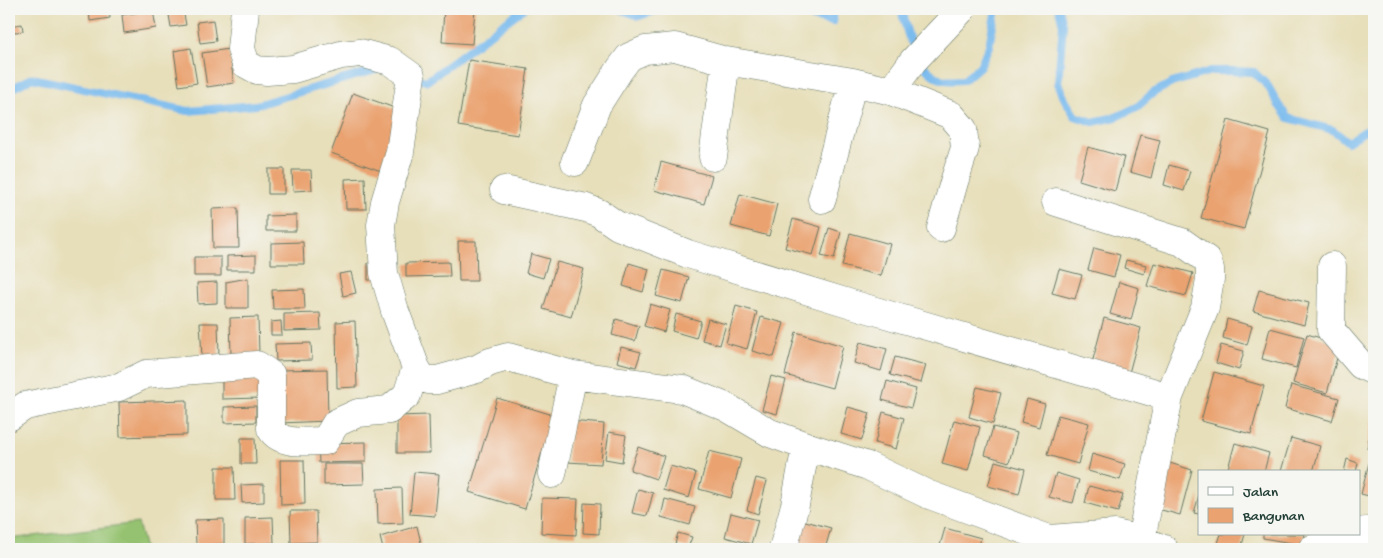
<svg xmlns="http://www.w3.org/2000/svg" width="1383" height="558" font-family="'Gochi Hand',sans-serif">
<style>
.green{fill:#95c270;stroke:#5a8052}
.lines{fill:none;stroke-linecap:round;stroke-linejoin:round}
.stream{stroke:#7abbee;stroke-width:8}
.building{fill:#eaa270}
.street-casing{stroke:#657663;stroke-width:29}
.street{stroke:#fff;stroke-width:28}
</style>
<rect width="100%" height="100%" fill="#f6f6f2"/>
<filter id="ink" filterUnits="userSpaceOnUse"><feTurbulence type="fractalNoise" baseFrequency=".02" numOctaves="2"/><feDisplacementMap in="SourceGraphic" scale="10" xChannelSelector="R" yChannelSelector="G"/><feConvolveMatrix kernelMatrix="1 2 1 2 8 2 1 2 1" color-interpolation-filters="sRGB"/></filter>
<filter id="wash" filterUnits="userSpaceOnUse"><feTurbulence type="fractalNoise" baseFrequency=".0096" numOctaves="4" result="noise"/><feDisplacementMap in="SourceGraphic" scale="20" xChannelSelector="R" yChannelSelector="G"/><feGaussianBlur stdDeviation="1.12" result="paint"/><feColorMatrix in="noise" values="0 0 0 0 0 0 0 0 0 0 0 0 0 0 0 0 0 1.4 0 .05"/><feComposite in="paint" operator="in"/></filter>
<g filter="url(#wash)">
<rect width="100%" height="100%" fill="#e7dfba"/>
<path class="green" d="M138,523L145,549H9V539Z"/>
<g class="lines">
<path class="stream" d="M620,9L639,16L662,9
M801,9L805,15L833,22L832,9
M901,9C907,34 915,68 941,79C947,82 957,80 964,80L980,66L989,46L996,9
M1059,9L1063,25L1058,83L1065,100L1075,116L1093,122L1116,117L1137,107L1153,93L1172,83L1211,71H1232L1254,72L1268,86L1278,104L1288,118L1333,130L1348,142L1374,125
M414,78L427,81L523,9
M9,90L32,78L188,111L256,105L382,68"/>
</g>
<g id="blocks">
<path class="building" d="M89,9H109L110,18L90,21Z
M168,9H183L186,25L171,27Z
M444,9H475L472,44L442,42Z
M153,10L156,28L124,33L122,15Z
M213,20L216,41L200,43L197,22Z
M22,24L23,31L9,33V26Z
M191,48L197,83L179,86L174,51Z
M229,49L234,83L207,87L202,53Z
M469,60L528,69L518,135L458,126Z
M353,93L403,111L381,171L331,153Z
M1228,120L1270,132L1244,229L1201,218Z
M1140,135L1160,140L1151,178L1130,172Z
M1088,147L1124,157L1115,191L1079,180Z
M661,162L712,176L704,204L654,190Z
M1169,165L1190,171L1184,191L1164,185Z
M268,169H284V194H268Z
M292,170H311L312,190L293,191Z
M365,178L366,209H346L345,179Z
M740,194L777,204L769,236L731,226Z
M238,208L239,248H213L212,209Z
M296,215V231H266V216Z
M793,219L821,227L813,255L785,248Z
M829,228L841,232L834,259L821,256Z
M850,233L890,244L881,276L842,266Z
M458,241H476L477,281H459Z
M303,242L304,264H271V243Z
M1094,248L1120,255L1114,277L1088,270Z
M531,254L549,259L543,278L526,273Z
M256,255V270H227V256Z
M194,257H221V276H194Z
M1126,260L1146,265L1144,274L1124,268Z
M449,262L450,276L406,277V263Z
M557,262L584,269L571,317L543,309Z
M368,263H375L376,280H368Z
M629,263L649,269L643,292L623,286Z
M1154,263L1193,273L1186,296L1147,286Z
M1059,269L1082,275L1075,299L1052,293Z
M663,270L689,277L682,303L656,296Z
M351,272L356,293L343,296L339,274Z
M248,278V308H226V282Z
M217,282V303L198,304L197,283Z
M1119,282L1139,288L1131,320L1110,314Z
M304,289L305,309H273L272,290Z
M1259,290L1309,303L1304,325L1253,311Z
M650,304L670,310L664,332L644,326Z
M736,306L757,312L747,349L726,343Z
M320,313L321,330L284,331V314Z
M676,314L701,321L696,338L672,331Z
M258,317L259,354L231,355L230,318Z
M761,317L784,323L774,357L752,351Z
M1104,318L1141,328L1129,373L1092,363Z
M616,319L639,326L635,341L612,335Z
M708,319L726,324L720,345L702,340Z
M1227,319L1252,326L1247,345L1223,338Z
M281,321L282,335H271V322Z
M355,321L357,387L337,388L336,322Z
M200,323H218L219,356L202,357Z
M1270,328L1304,337L1296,368L1262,359Z
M796,332L843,346L832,388L785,375Z
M1307,334L1341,344L1327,393L1293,383Z
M860,342L887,349L881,371L854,363Z
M311,343L312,360L276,361L275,344Z
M1221,345L1244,351L1239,370L1216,363Z
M621,347L641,352L636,367L617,362Z
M895,357L926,365L921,383L890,375Z
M327,369L328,421L280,423L279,370Z
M261,370L262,398L222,399V371Z
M1214,372L1264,386L1251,434L1201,421Z
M771,376L786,380L777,414L762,410Z
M887,381L916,389L911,408L882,400Z
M1291,385L1339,398L1332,421L1285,408Z
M977,387L1001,393L993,424L969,417Z
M497,398L553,415L525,509L469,492Z
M1027,399L1045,404L1039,427L1021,422Z
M187,400V435L120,437L119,402Z
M256,406V422L224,423V407Z
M848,407L870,413L862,440L841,434Z
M883,412L904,418L896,449L875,443Z
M429,415L430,453H397V416Z
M1058,415L1089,423L1078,464L1047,455Z
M1373,417H1374V450L1367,448Z
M954,420L980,427L968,471L942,464Z
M570,421L604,424L601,464L567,462Z
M993,427L1017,433L1009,462L985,455Z
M609,432L626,435L622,462L605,459Z
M241,438H255L256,464H241Z
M1291,438L1320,446L1313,472L1281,471Z
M366,442V462L319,463L318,443Z
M1235,443L1269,453L1264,472H1227Z
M638,447L664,456L656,479L630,470Z
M709,451L741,459L731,498L699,489Z
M1092,454L1125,464L1120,480L1088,471Z
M1347,459L1358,463L1356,472H1344Z
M280,460H304L305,504L281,505Z
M995,461L1025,469L1019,494L988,486Z
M1170,463L1192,470L1180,515L1158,509Z
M1369,463L1374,465V478L1369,496L1361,494Z
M324,464H363L364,484L324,485Z
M670,466L696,473L689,498L663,490Z
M216,467H234L235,500H216Z
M414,472L439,474L435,516L410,514Z
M1056,473L1079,480L1073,503L1049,497Z
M756,478L767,481L758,514L747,510Z
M264,484V502L242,503L241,485Z
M1089,486L1123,495L1118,512L1085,503Z
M402,488L403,523L378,524L377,489Z
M638,489L653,493L647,516L632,513Z
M1199,495V514L1194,513Z
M542,498L578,499L576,535L541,533Z
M665,499L695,507L690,525L661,517Z
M584,503L600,504L599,534L583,533Z
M290,511H316L317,542L291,543Z
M731,513L758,520L751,544L725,537Z
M273,517L274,543L245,544V518Z
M224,519V544L196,545L195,520Z
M798,519L831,528L825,549H790Z
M417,526L422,547L414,549H383L380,537Z
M945,528L981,538L978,549H939Z
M678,533L692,537L688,548L675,544Z
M1221,534H1245L1241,549H1216Z
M1263,534H1305L1303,545L1263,538Z
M748,545L756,548V549H747Z"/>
</g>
</g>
<g filter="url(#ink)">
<use href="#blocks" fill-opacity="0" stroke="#657663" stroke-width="1"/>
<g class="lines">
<defs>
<path id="street" d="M245,9L241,49L246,64L257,70L267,71L293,69L341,55L360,53L390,61L411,76L400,152L385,202L381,225L384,273L395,311L416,368L422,378L429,380H437L477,369L490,362L508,357L573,375L682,389L726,407L770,433L806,446L868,466L927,494L1049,539L1116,534L1141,540L1164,549
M891,91L951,115L963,129L965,148L954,182L941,228
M713,157L726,61
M575,162L597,105L620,69L629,57L645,50L675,47L726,61L853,82L891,91L913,61L962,9
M504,190L586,208L599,213L618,226L688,254L855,305L1169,397
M822,199L853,82
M1056,202L1182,242L1207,260L1210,269V279L1205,308L1169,397L1141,540
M1332,266L1331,330L1361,365L1374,371
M9,417L25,406L119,387L146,374L257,365L271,375V429C281,446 308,441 325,441L336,423L358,413L389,410L407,395L416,368
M552,474L573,375
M1359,532L1374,530
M783,549L795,505L806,446
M1312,549L1347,534"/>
</defs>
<use href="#street" class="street-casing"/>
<use href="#street" class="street"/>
</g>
</g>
<rect width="1383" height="558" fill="none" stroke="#f6f6f2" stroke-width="30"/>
<rect x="1198" y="470" width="162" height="65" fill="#f6f6f2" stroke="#a0aca6"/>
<rect x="1208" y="487" width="25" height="8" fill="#ffffff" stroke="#a0aca6"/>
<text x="1243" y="496" font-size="15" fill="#1f3d34">Jalan</text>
<rect x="1208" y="508" width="25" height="15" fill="#eaa270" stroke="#a0aca6"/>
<text x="1243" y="520" font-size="15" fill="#1f3d34">Bangunan</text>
</svg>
